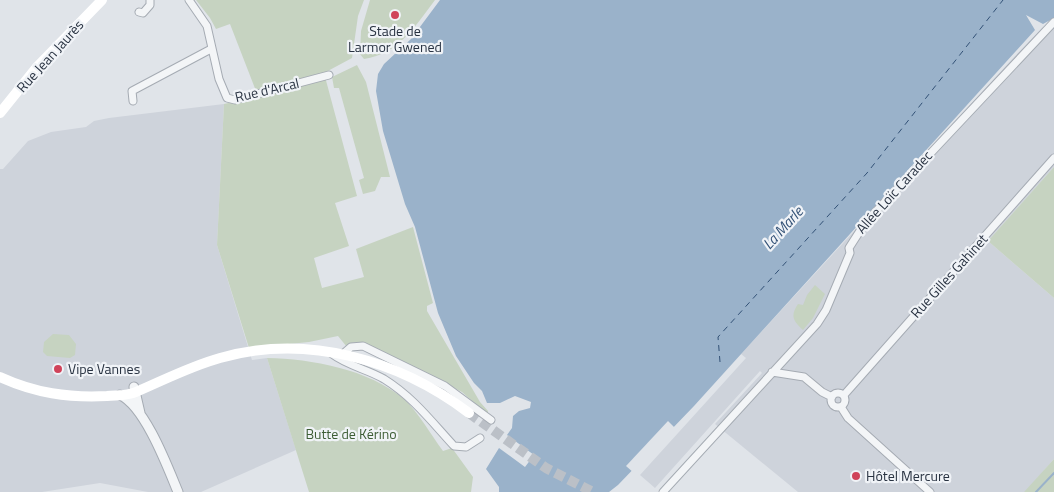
<svg xmlns="http://www.w3.org/2000/svg" width="1054" height="492" font-family="'Titillium Web',sans-serif">
<style>
.built{fill:#ced3db}
.green{fill:#c6d3c1}
.water{fill:#9ab2ca}
.pier{fill:#e0e4e9}
.lines{fill:none;stroke-linecap:round;stroke-linejoin:round}
.stream{stroke:#9ab2ca;stroke-width:2}
.ferry{stroke:#325176;stroke-width:1;stroke-dasharray:6 5;stroke-linecap:butt}
.secondary-tunnel{stroke:#bbc0c7;stroke-width:10;stroke-dasharray:10 5;stroke-linecap:butt}
.minor-casing{stroke:#a5abb3;stroke-width:9}
.tertiary-casing{stroke:#a5abb3;stroke-width:11}
.minor{stroke:#f3f5f7;stroke-width:7}
.tertiary{stroke:#f3f5f7;stroke-width:9}
.secondary{stroke:#fff;stroke-width:10}
.poi-dot{fill:#d0435a;stroke:#f0f3f7;stroke-width:2}
.labels{text-anchor:middle;stroke-width:4.5;stroke-linejoin:round;paint-order:stroke}
.poi-label{font-size:14px;fill:#283241;stroke:#f0f3f7;text-anchor:start}
.street-label{font-size:14px;fill:#283241;stroke:#f0f3f7}
.park-label{font-size:14px;fill:#3d5d35;stroke:#f0f3f7}
.water-label{font-size:15px;font-style:italic;fill:#325176;stroke:#f0f3f7}
</style>
<rect width="100%" height="100%" fill="#e0e4e9"/>
<path class="built" d="M1054,20V167L988,241L1054,298V459L1025,492H798L715,424L762,373L760,371L655,488L640,475L746,358L741,354L1015,56L1042,28Z
M224,104L217,245L252,360L267,358L296,450L201,492H148L100,483L42,492H0V169H3L28,141L51,132L86,127L94,121L109,118Z"/>
<path class="green" d="M196,0H364L358,16L352,58L324,73L357,196L335,203L349,246L314,258L322,288L364,277L356,249L413,227L433,303L427,306V311L480,402L488,411V415L462,392L363,342L351,343L347,347L338,336L309,342L249,348L217,245L224,104L255,97L256,91L230,24L216,29L210,18Z
M370,0H435C416,25 399,54 364,59L360,54L361,31Z
M357,65L366,82L390,177H381L375,191L363,194L359,180L364,178L339,88H334L332,77Z
M1054,167V298L988,241Z
M815,285L825,294L813,318L803,330C793,321 790,316 798,304L803,305L807,295Z
M53,334L69,335L76,344L75,355L70,358L47,356L43,352L44,342Z
M267,358C312,359 368,369 404,399C419,413 431,435 443,451L452,448L473,477L471,492H309Z
M1054,459V492H1024Z"/>
<path class="water" d="M440,0H1054V18L1043,24L1026,15L1035,30L694,406L618,485L609,492H499V487L486,469L499,448L525,467L534,455L507,435L512,428L513,416L519,411L530,408L531,402L515,396L500,403H487L482,391L474,383L456,356L438,313L415,227L405,204L383,131L376,91L378,74L384,64L411,39Z"/>
<path class="pier" d="M668,421L676,429L634,473L626,466Z"/>
<g class="lines">
<path class="stream" d="M1036,492L1054,473"/>
<path class="ferry" d="M720,362L718,337L867,173L1003,0"/>
<path class="secondary-tunnel" d="M469,413L546,468L593,492"/>
<defs>
<path id="minor" d="M189,0L207,26L219,79L227,98L235,100L329,75
M139,12L143,13L150,5V0
M133,101L132,91L211,49
M332,354C348,366 367,369 384,379C413,397 431,421 454,446L466,447L480,438
M343,354L351,347L363,346L445,386L491,420
M772,372L804,377L822,392L832,397
M831 400a7 7 0 1 1 14 0a7 7 0 1 1-14 0Z
M844,395L1054,158
M841,407L848,418L930,492
M663,492L817,324L826,310L850,253L849,248L865,223L1054,22"/>
<path id="tertiary" d="M134,387L140,413
M120,395C145,406 168,468 178,492"/>
</defs>
<use href="#minor" class="minor-casing"/>
<use href="#tertiary" class="tertiary-casing"/>
<use href="#minor" class="minor"/>
<use href="#tertiary" class="tertiary"/>
<path class="secondary" d="M0,113L37,67L102,0
M0,377C35,393 68,398 107,396C117,395 127,396 136,392C164,380 191,366 220,358C307,333 399,360 469,413"/>
</g>
<g class="poi-dot">
<circle cx="395" cy="15" r="5"/>
<circle cx="58" cy="369" r="5"/>
<circle cx="856" cy="476" r="5"/>
</g>
<g class="labels">
<g class="poi-label">
<text x="395" y="36" text-anchor="middle">Stade de<tspan x="395" dy="16">Larmor Gwened</tspan></text>
<text x="68" y="374">Vipe Vannes</text>
<text x="866" y="481">Hôtel Mercure</text>
</g>
<g class="street-label">
<text transform="translate(50 56) rotate(-48)" y="5">Rue Jean Jaurès</text>
<text transform="translate(267 90) rotate(-13)" y="5">Rue d'Arcal</text>
<text transform="translate(894 192) rotate(-48)" y="5">Allée Loïc Caradec</text>
<text transform="translate(949 276) rotate(-48)" y="5">Rue Gilles Gahinet</text>
</g>
<g class="park-label">
<text x="351" y="439">Butte de Kérino</text>
</g>
<g class="water-label">
<text transform="translate(783 228) rotate(-48)" y="5">La Marle</text>
</g>
</g>
</svg>
